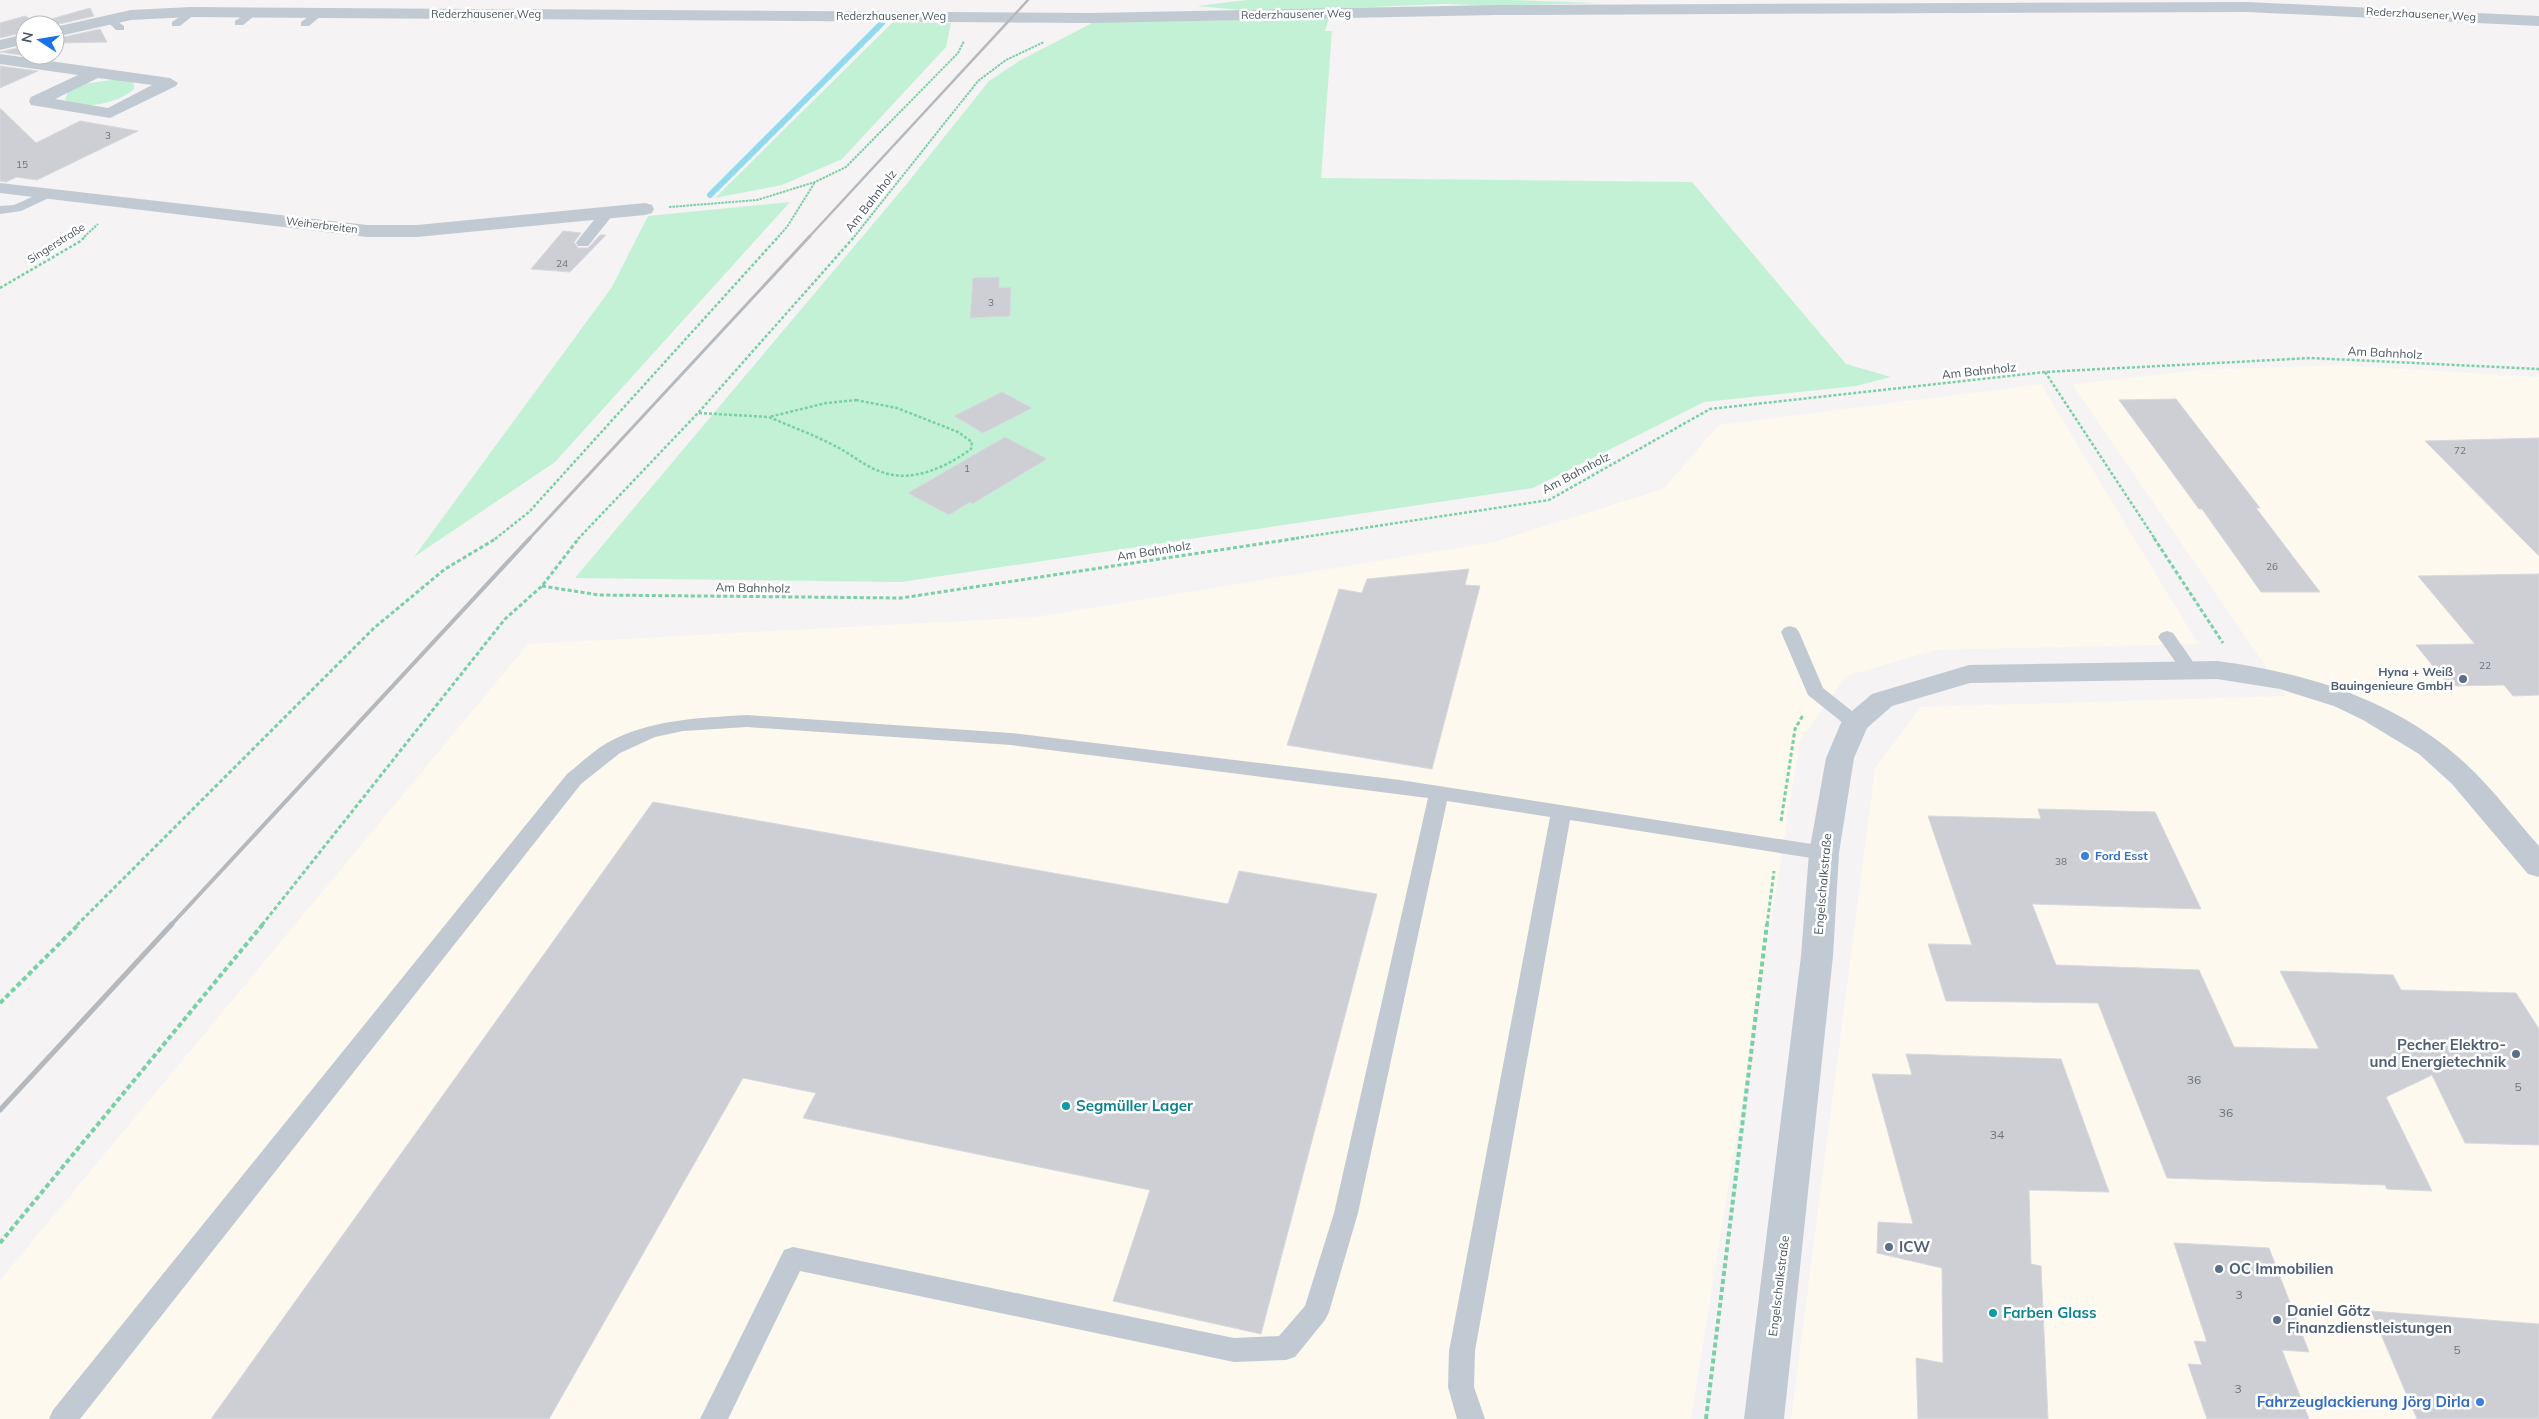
<svg xmlns="http://www.w3.org/2000/svg" width="2539" height="1419" font-family="Mulish,sans-serif">
<style>
.commercial{fill:#fdf9ef}
.green{fill:#c3f1d5}
.lines{fill:none;stroke-linecap:round;stroke-linejoin:round}
.stream{stroke:#90daee;stroke-width:6}
.building{fill:#cdcfd5;stroke:#d7d9de}
.path-far3{stroke:#7ad0a6;stroke-width:2;stroke-dasharray:2.5 1;stroke-linecap:butt}
.path-far2{stroke:#7ad0a6;stroke-width:2.5;stroke-dasharray:3 2;stroke-linecap:butt}
.path-far1{stroke:#7ad0a6;stroke-width:3;stroke-dasharray:4 2.5;stroke-linecap:butt}
.path{stroke:#7ad0a6;stroke-width:4;stroke-dasharray:5 3;stroke-linecap:butt}
.service{fill:#c1cad2;fill-rule:evenodd}
.minor{fill:#c1cad2;fill-rule:evenodd}
.rail-far3{stroke:#b5b8bd;stroke-width:2.5}
.rail-far2{stroke:#b5b8bd;stroke-width:3}
.rail-far1{stroke:#b5b8bd;stroke-width:4}
.rail{stroke:#b5b8bd;stroke-width:5}
.service-dot{fill:#5c6f8a;stroke:#fff;stroke-width:2}
.shop-dot{fill:#3f7fe0;stroke:#fff;stroke-width:2}
.culture-dot{fill:#0f9aa8;stroke:#fff;stroke-width:2}
.labels{text-anchor:middle;stroke-width:5;stroke-linejoin:round;paint-order:stroke}
.number-label{font-size:10px;fill:#6b747e}
.far-street-label{font-size:11px;fill:#4a5661;stroke:#fff}
.street-label{font-size:12px;fill:#4a5661;stroke:#fff}
.service-label{font-size:12px;font-weight:bold;fill:#4e5e75;stroke:#fff;text-anchor:end}
.shop-label{font-size:12px;font-weight:bold;fill:#366cbe;stroke:#fff;text-anchor:start}
.near-number-label{font-size:12px;fill:#6b747e}
.near-service-label{font-size:15px;font-weight:bold;fill:#4e5e75;stroke:#fff;text-anchor:start}
.near-culture-label{font-size:15px;font-weight:bold;fill:#0d838f;stroke:#fff;text-anchor:start}
.near-shop-label{font-size:15px;font-weight:bold;fill:#366cbe;stroke:#fff;text-anchor:end}
</style>
<rect width="100%" height="100%" fill="#f5f3f3"/>
<path class="commercial" d="M2339,365L2539,377V1419H1791L1875,768L1921,707L2286,696L2072,384L2199,370Z
M2041,384L2198,644L1936,650L1846,676L1800,741L1691,1419H0V1280L528,644L1035,617L1494,542L1663,489L1719,425Z"/>
<path class="green" d="M1247,0H1510L1599,3L1503,6L1445,4L1298,10H1240L1197,6Z
M1330,16L1325,31H1332L1321,178L1692,182L1846,364L1891,377L1856,386L1704,402L1533,488L901,582L575,578L905,186L989,81L1019,61L1094,22L1236,20Z
M893,22L951,23L946,47L842,159L782,185L715,198Z
M117,79L132,82L134,85V89C119,103 83,111 65,100L68,92L84,84Z
M790,202L555,462L414,557L612,287L648,216Z"/>
<g class="lines">
<path class="stream" d="M710,195L882,23"/>
</g>
<path class="building" d="M90,8L94,16L55,25H25V32L0,38V23L25,16L37,23Z
M100,29L107,42L57,43L55,60L0,52L25,46V55H55V39Z
M0,66L38,71L0,88Z
M0,108L36,143L80,121L138,131L37,180L17,177L6,182L0,181Z
M563,231L581,233L574,242L578,248H588L600,235H606L570,272L531,269Z
M999,277V288L1011,287L1010,316L970,318L973,278Z
M1002,392L1032,408L983,433L954,416Z
M2176,399L2260,508H2256L2320,592H2261L2202,509H2199L2119,400Z
M1005,437L1047,459L972,504L970,502L949,515L908,493Z
M2539,438V556L2425,441Z
M1469,569L1465,585L1480,586L1432,769L1287,745L1339,589L1362,593L1367,579Z
M2539,574V695L2513,696L2504,685L2449,686L2416,645L2475,644L2418,576Z
M653,802L1228,904L1239,871L1377,894L1261,1334L1113,1301L1150,1190L803,1118L816,1093L743,1078L549,1419H211Z
M2038,809L2155,812L2201,909L2032,904L2056,965L2199,970L2234,1047L2319,1049L2280,971L2393,975L2401,990L2516,993L2539,1029V1145L2465,1143L2432,1075L2386,1097L2432,1191L2387,1189L2385,1185L2167,1178L2098,1003L1946,1001L1928,944L1972,945L1928,816L2041,819Z
M1906,1054L2061,1059L2109,1192L2029,1190L2031,1264L2041,1266L2048,1419H1918L1916,1358L1943,1363L1942,1268L1877,1253L1878,1222L1913,1224L1872,1074L1912,1075Z
M2174,1243L2269,1248L2309,1352L2282,1350L2309,1419H2207L2188,1364L2202,1365L2194,1341L2207,1342Z
M2371,1311L2539,1324V1419H2417Z"/>
<g class="lines">
<path class="path-far3" d="M669,207L757,200L815,182L846,167L958,53L964,41
M84,237L98,224
M778,237L787,227L815,182
M854,237L978,81L1006,60L1044,42"/>
<path class="path-far2" d="M0,288L79,242L86,236
M2045,372L2155,539
M856,400L897,408L958,432L972,442L971,449C945,468 910,484 879,471C865,466 852,455 839,448C817,436 792,427 769,417L826,403Z
M699,413L769,417
M495,539L529,512L779,236
M578,539L698,413L855,236
M1291,539L1549,500L1710,409L2045,372L2311,358L2539,369"/>
<path class="path-far1" d="M2154,538L2223,643
M542,586L599,595L901,598L1299,538
M1781,821L1795,729L1803,715
M77,925L374,628L445,569L497,538
M262,925L505,619L542,586L579,538
M1767,925L1774,871"/>
<path class="path" d="M0,1003L79,924
M0,1243L263,924
M1706,1419L1767,924"/>
<path class="service" d="M191,9L195,10V14L180,26H172V22Z
M253,9L257,10V14L243,25H235V21Z
M318,10L322,11V15L309,26H301V22Z
M110,16L124,26V30H116L105,19Z
M45,191L49,192L51,195L49,198L21,211L0,214V206L14,205Z
M607,209L612,210L613,213L612,216L588,246H578L576,243L578,240L602,210Z
M1790,626L1796,628L1799,632L1823,688L1862,719L1864,723L1862,727L1855,729L1848,727L1808,695L1781,632L1784,628Z
M2167,631L2173,633L2196,666L2199,670L2196,674H2184L2158,637L2161,633Z
M747,715L1011,733L1400,780L1824,846L1831,848L1834,853L1831,858L1824,860L1570,820L1475,1351L1474,1387L1485,1419H1457L1448,1387L1449,1351L1550,817L1447,801L1358,1213L1329,1312L1325,1320L1295,1357L1286,1360L1234,1362L800,1271L728,1419H700L784,1250L793,1247L1234,1338L1279,1336L1305,1306L1334,1213L1428,798L1011,745L747,727L683,731L655,737L620,753L581,784L80,1419H49L53,1410L567,774C580,764 593,751 607,743C650,719 699,718 747,715Z"/>
<path class="minor" d="M2247,2L2539,16V26L2247,12L1495,15L1091,23L191,17L131,20L55,37V27L131,10L191,7L1091,13L1495,5Z
M25,34V44L0,50V40Z
M0,54L170,78L178,83L176,86L110,118L31,105L29,101L31,97L78,75L0,64ZM98,78L152,85L108,108L55,99Z
M0,183L367,225H417L645,203L652,205L654,209L652,213L645,215L417,237H367L0,193Z
M2217,661C2308,673 2397,700 2466,764C2492,788 2515,819 2539,846V877L2528,874L2452,784L2419,754L2363,720L2334,706L2280,689L2217,679L1970,683L1892,706L1867,728L1854,758L1839,853L1833,956L1784,1419H1744L1801,956L1809,853L1826,758L1841,723L1845,717L1872,694L1969,665Z"/>
<path class="rail-far3" d="M809,237L1028,0"/>
<path class="rail-far2" d="M529,539L810,236"/>
<path class="rail-far1" d="M171,925L530,538"/>
<path class="rail" d="M0,1110L172,924"/>
</g>
<g class="service-dot">
<circle cx="2463" cy="679" r="5"/>
<circle cx="2516" cy="1054" r="5"/>
<circle cx="1889" cy="1247" r="5"/>
<circle cx="2219" cy="1269" r="5"/>
<circle cx="2277" cy="1320" r="5"/>
</g>
<g class="shop-dot">
<circle cx="2085" cy="856" r="5"/>
<circle cx="2480" cy="1402" r="5"/>
</g>
<g class="culture-dot">
<circle cx="1066" cy="1106" r="5"/>
<circle cx="1993" cy="1313" r="5"/>
</g>
<g class="labels">
<g class="number-label">
<text x="108" y="139">3</text>
<text x="22" y="168">15</text>
<text x="562" y="267">24</text>
<text x="991" y="306">3</text>
<text x="2460" y="454">72</text>
<text x="967" y="472">1</text>
<text x="2272" y="570">26</text>
<text x="2485" y="669">22</text>
<text x="2061" y="865">38</text>
</g>
<g class="far-street-label">
<text x="486" y="18">Rederzhausener Weg</text>
<text transform="translate(1296 14) rotate(-1)" y="4">Rederzhausener Weg</text>
<text transform="translate(2421 14) rotate(3)" y="4">Rederzhausener Weg</text>
<text x="891" y="20">Rederzhausener Weg</text>
<text transform="translate(322 225) rotate(7)" y="4">Weiherbreiten</text>
<text transform="translate(56 243) rotate(-32)" y="4">Singerstraße</text>
</g>
<g class="street-label">
<text transform="translate(871 201) rotate(-52)" y="4">Am Bahnholz</text>
<text transform="translate(2385 353) rotate(3)" y="4">Am Bahnholz</text>
<text transform="translate(1979 371) rotate(-6)" y="4">Am Bahnholz</text>
<text transform="translate(1576 473) rotate(-28)" y="4">Am Bahnholz</text>
<text transform="translate(1154 551) rotate(-9)" y="4">Am Bahnholz</text>
<text transform="translate(753 588) rotate(1)" y="4">Am Bahnholz</text>
<text transform="translate(1823 884) rotate(-85)" y="4">Engelschalkstraße</text>
<text transform="translate(1779 1286) rotate(-83)" y="4">Engelschalkstraße</text>
</g>
<g class="service-label">
<text x="2453" y="676">Hyna + Weiß<tspan x="2453" dy="14">Bauingenieure GmbH</tspan></text>
</g>
<g class="shop-label">
<text x="2095" y="860">Ford Esst</text>
</g>
<g class="near-number-label">
<text x="2194" y="1084">36</text>
<text x="2518" y="1091">5</text>
<text x="2226" y="1117">36</text>
<text x="1997" y="1139">34</text>
<text x="2239" y="1299">3</text>
<text x="2457" y="1354">5</text>
<text x="2238" y="1393">3</text>
</g>
<g class="near-service-label">
<text x="2506" y="1050" text-anchor="end">Pecher Elektro-<tspan x="2506" dy="17">und Energietechnik</tspan></text>
<text x="1899" y="1252">ICW</text>
<text x="2229" y="1274">OC Immobilien</text>
<text x="2287" y="1316">Daniel Götz<tspan x="2287" dy="17">Finanzdienstleistungen</tspan></text>
</g>
<g class="near-culture-label">
<text x="1076" y="1111">Segmüller Lager</text>
<text x="2003" y="1318">Farben Glass</text>
</g>
<g class="near-shop-label">
<text x="2470" y="1407">Fahrzeuglackierung Jörg Dirla</text>
</g>
</g>
<g transform="translate(40 40) rotate(282)"><circle r="24" fill="#ffffff" stroke="#b7bbc0"/>
<path d="M0-4L9 19L0 12L-9 19Z" fill="#1a73e8"/>
<text y="-8" font-size="14" font-weight="bold" text-anchor="middle" fill="#4a5661">N</text>
</g>
</svg>
